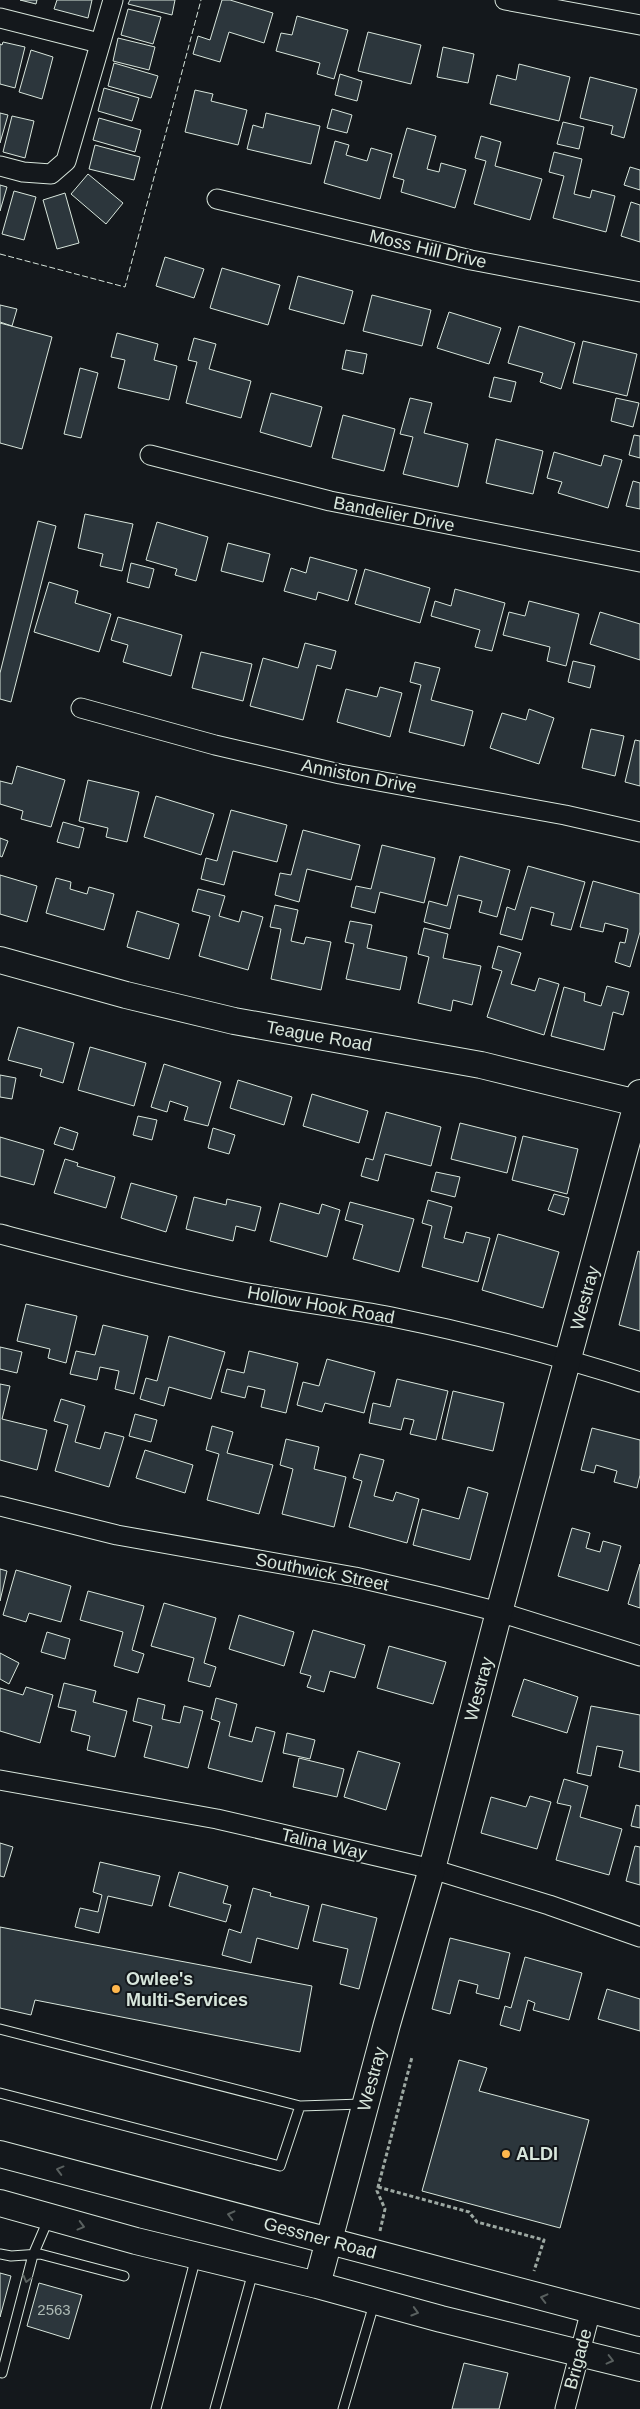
<svg xmlns="http://www.w3.org/2000/svg" width="640" height="2409" font-family="Arial,sans-serif">
<style>
.building{fill:#2c363c;stroke:#d8e6dc}
.lines{fill:none;stroke-linecap:round;stroke-linejoin:round}
.lane-casing{stroke:#d8e6dc;stroke-width:11}
.street-casing{stroke:#d8e6dc;stroke-width:21}
.secondary-casing{stroke:#d8e6dc;stroke-width:28}
.path{stroke:#9da8a2;stroke-width:3;stroke-dasharray:4 2.5;stroke-linecap:butt}
.lane{stroke:#14181c;stroke-width:9}
.street{stroke:#14181c;stroke-width:19}
.secondary{stroke:#14181c;stroke-width:26}
.fence{stroke:#d8e6dc;stroke-width:1;stroke-dasharray:6 2.5;stroke-linecap:butt}
.oneway{stroke:#59605f}
.poi-dot{fill:#ffb74d;stroke:#14181c;stroke-width:2}
.labels{text-anchor:middle;stroke-width:4;stroke-linejoin:round;paint-order:stroke}
.number-label{font-size:15px;fill:#adbab4}
.street-label{font-size:18px;fill:#d8e6dc;stroke:#14181c}
.poi-label{font-size:18px;font-weight:bold;fill:#d8e6dc;stroke:#14181c;text-anchor:start}
</style>
<rect width="100%" height="100%" fill="#14181c"/>
<path class="building" d="M20,0H37L36,4Z
M57,0H92L88,18L54,9Z
M130,0H175L172,15L128,4Z
M222,0H230L273,13L264,43L229,32L220,62L193,54L198,36L210,40Z
M128,9L161,17L153,44L121,35Z
M297,16L348,30L334,79L317,74L320,63L276,51L281,33L292,35Z
M368,32L421,45L411,84L358,71Z
M118,38L155,47L149,70L113,61Z
M3,42L25,47L15,88L0,84V44L2,45Z
M443,47L474,54L468,83L437,77Z
M31,50L53,57L42,99L19,92Z
M114,63L158,76L151,98L108,86Z
M519,64L570,77L559,121L490,104L497,75L516,80Z
M340,74L362,81L357,101L335,95Z
M590,77L637,89L624,138L611,134L613,126L580,118Z
M104,88L139,98L132,121L98,111Z
M195,90L213,94L211,101L247,110L238,145L185,132Z
M332,109L352,115L347,133L327,128Z
M0,113L8,115L0,143Z
M266,113L320,126L311,164L247,149L253,125L263,128Z
M12,116L34,121L25,158L3,152Z
M99,118L141,130L135,152L93,140Z
M563,122L584,127L579,149L557,144Z
M407,128L436,136L427,169L439,172L441,163L466,170L455,208L401,192L404,180L393,177Z
M481,136L501,142L495,166L542,179L530,220L474,204L486,161L475,158Z
M335,141L349,145L346,155L367,161L371,148L392,154L380,199L324,183Z
M95,145L140,157L134,180L89,169Z
M554,152L582,159L574,194L590,198L592,190L615,196L606,232L553,218L564,176L549,172Z
M630,167L640,170V190L624,185Z
M88,174L123,203L106,224L71,194Z
M0,185L7,187L0,211Z
M14,191L36,197L24,240L2,234Z
M65,193L79,243L57,249L43,200Z
M631,202L640,205V242L621,236Z
M165,257L204,269L194,298L156,286Z
M222,268L280,285L268,325L210,308Z
M298,276L353,291L344,324L289,309Z
M372,295L431,310L422,346L363,331Z
M0,305L17,309L12,326L0,322Z
M449,312L501,328L489,364L437,348Z
M0,323L52,337L22,449L0,443Z
M519,326L575,343L561,389L540,382L543,373L508,363Z
M117,333L158,344L154,360L177,366L169,400L118,388L125,360L111,357Z
M194,338L216,344L209,369L251,381L241,418L186,403L197,362L188,360Z
M583,341L637,354L627,396L573,383Z
M346,350L367,354L363,374L342,369Z
M80,368L98,373L81,438L64,434Z
M494,377L516,382L511,402L489,397Z
M271,393L322,407L311,447L260,432Z
M410,398L432,403L424,433L468,444L458,487L403,474L413,437L400,434Z
M616,398L639,403L633,427L611,421Z
M343,415L395,429L384,471L332,458Z
M634,435L640,436V458L629,455Z
M496,439L543,451L533,494L486,483Z
M554,452L601,466L604,455L622,460L608,508L558,493L562,482L547,478Z
M633,481L640,483V509L626,506Z
M85,514L133,524L122,571L100,566L103,554L78,548Z
M38,521L56,526L11,702L0,699V673Z
M157,522L208,537L196,581L175,575L177,569L146,560Z
M228,543L270,554L263,582L221,571Z
M310,557L357,570L348,601L318,592L316,600L284,591L291,568L306,573Z
M131,563L154,569L149,588L127,582Z
M365,569L430,588L420,623L355,604Z
M49,582L78,591L75,603L111,614L99,652L34,632Z
M455,589L505,603L492,651L475,647L480,630L431,616L435,601L451,606Z
M529,601L579,614L566,666L547,661L550,647L503,635L509,612L525,616Z
M600,612L640,624V660L590,644Z
M118,617L182,635L171,676L123,662L128,645L111,640Z
M305,643L336,651L331,669L317,665L303,720L250,706L263,658L298,668Z
M201,652L252,664L243,701L192,688Z
M573,661L595,666L590,688L568,682Z
M415,662L440,668L431,700L473,711L464,746L409,732L421,685L410,682Z
M380,687L402,693L390,737L337,722L346,689L377,697Z
M529,709L554,718L539,764L490,748L502,713L526,720Z
M591,729L624,736L615,776L582,768Z
M635,740L640,741V786L625,782Z
M17,766L65,780L51,827L21,819L23,811L0,804V781L12,784Z
M88,780L139,792L127,842L106,837L108,828L79,821Z
M156,796L214,814L201,855L144,837Z
M231,810L287,825L277,862L233,851L224,885L201,879L206,858L217,861Z
M63,822L84,828L79,848L57,842Z
M303,830L360,845L351,880L307,869L299,902L275,895L280,873L291,875Z
M0,838L8,841L2,857L0,856Z
M382,845L435,858L424,903L380,892L375,913L351,907L356,886L371,889Z
M460,856L510,870L497,917L479,912L482,901L458,895L450,929L424,922L429,901L447,906Z
M528,866L585,882L571,930L551,925L554,913L531,907L522,940L500,934L507,907L515,910Z
M0,875L37,886L27,922L0,914Z
M56,878L71,882L70,889L87,894L89,887L114,894L104,930L46,913Z
M593,881L640,894V932L630,967L615,962L620,942L625,943L628,929L605,923L603,932L580,927Z
M198,889L225,896L219,916L239,922L242,911L263,917L248,970L199,956L210,916L192,911Z
M275,905L298,910L291,941L304,944L306,937L331,942L321,990L271,979L281,929L270,927Z
M137,911L179,924L169,959L127,947Z
M350,921L372,925L367,948L407,957L400,990L346,979L354,944L345,942Z
M424,928L448,934L443,958L481,966L472,1005L453,1000L451,1011L418,1003L429,957L418,954Z
M498,946L521,953L511,984L535,991L539,978L559,984L544,1035L487,1017L502,971L492,968Z
M607,986L629,992L623,1015L613,1012L604,1050L551,1036L564,987L585,993L584,1001L601,1006Z
M18,1027L74,1043L63,1083L40,1076L42,1069L8,1060Z
M90,1047L146,1063L134,1106L78,1090Z
M164,1064L221,1082L208,1126L184,1120L188,1107L170,1101L167,1112L151,1107Z
M0,1075L16,1078L12,1099L0,1097Z
M238,1080L292,1097L284,1125L230,1108Z
M312,1094L368,1111L359,1143L303,1126Z
M386,1112L441,1127L431,1166L385,1154L378,1181L361,1176L366,1158L373,1160Z
M138,1116L157,1120L152,1140L133,1135Z
M460,1123L516,1137L507,1173L451,1159Z
M60,1127L78,1133L73,1150L54,1144Z
M213,1128L235,1135L229,1154L208,1148Z
M523,1136L578,1149L567,1194L512,1180Z
M0,1137L44,1150L34,1185L0,1176Z
M65,1159L78,1163L77,1166L115,1177L106,1208L54,1193Z
M436,1172L460,1177L455,1197L431,1191Z
M131,1183L177,1196L166,1232L121,1218Z
M554,1194L569,1198L564,1215L548,1210Z
M194,1197L226,1205L227,1199L261,1207L255,1231L236,1226L233,1241L186,1229Z
M428,1200L452,1207L444,1238L463,1243L466,1232L490,1238L478,1282L422,1267L432,1226L422,1223Z
M350,1202L414,1219L399,1272L353,1259L363,1225L345,1220Z
M280,1203L319,1214L322,1204L340,1210L327,1257L270,1241Z
M498,1234L559,1252L543,1308L482,1290Z
M638,1251L640,1252V1331L619,1325Z
M26,1304L77,1316L66,1363L48,1358L50,1349L17,1341Z
M103,1325L148,1336L134,1394L115,1389L119,1371L100,1367L97,1380L70,1374L76,1351L95,1355Z
M169,1336L225,1352L211,1399L169,1387L164,1406L140,1399L146,1378L157,1381Z
M0,1347L22,1352L17,1373L0,1369Z
M249,1351L298,1363L286,1413L261,1407L265,1390L248,1386L245,1398L221,1392L227,1369L244,1373Z
M327,1359L375,1372L364,1413L325,1403L322,1412L297,1405L303,1382L319,1386Z
M397,1379L448,1391L436,1440L410,1434L414,1420L404,1418L401,1430L369,1423L373,1403L390,1407Z
M0,1384L10,1386L2,1419L47,1430L37,1470L0,1460Z
M453,1391L504,1403L493,1451L442,1439Z
M61,1399L85,1406L75,1442L100,1449L105,1432L124,1437L109,1487L55,1471L68,1425L54,1421Z
M135,1414L157,1420L151,1442L129,1436Z
M212,1426L233,1432L227,1453L273,1465L259,1514L207,1500L219,1454L206,1450Z
M592,1428L640,1440V1475L637,1488L614,1482L617,1471L596,1465L594,1473L581,1470Z
M286,1439L319,1447L314,1469L346,1477L334,1527L282,1514L293,1469L280,1465Z
M145,1450L193,1465L185,1493L136,1478Z
M360,1454L384,1460L374,1496L393,1501L396,1492L419,1499L407,1543L349,1527L362,1481L353,1478Z
M468,1487L488,1493L470,1560L413,1545L422,1509L459,1519Z
M572,1528L590,1533L586,1548L600,1552L603,1541L621,1546L608,1591L558,1576Z
M640,1564V1608L628,1604Z
M0,1569L7,1571L0,1601Z
M16,1570L71,1586L61,1622L29,1613L26,1622L3,1615Z
M88,1591L144,1606L132,1650L144,1654L138,1673L114,1666L123,1632L80,1620Z
M164,1603L216,1618L204,1663L216,1667L210,1687L188,1681L194,1658L151,1646Z
M239,1615L294,1632L284,1666L229,1649Z
M313,1630L365,1645L355,1678L330,1671L324,1692L307,1687L311,1676L300,1673Z
M47,1632L70,1639L65,1659L41,1652Z
M389,1646L446,1662L433,1704L377,1688Z
M0,1653L19,1663L9,1684L0,1679Z
M524,1679L578,1697L567,1733L512,1716Z
M64,1683L96,1691L93,1702L127,1711L115,1757L87,1750L90,1736L71,1731L76,1711L58,1707Z
M26,1687L53,1695L40,1743L0,1731V1688L23,1695Z
M138,1698L165,1705L162,1719L180,1723L184,1706L203,1711L188,1768L144,1757L152,1726L133,1721Z
M216,1698L237,1704L229,1736L252,1742L256,1727L275,1732L262,1782L208,1768L220,1722L211,1719Z
M591,1706L640,1715V1772L619,1767L623,1751L597,1746L591,1776L577,1773Z
M287,1733L315,1740L310,1759L283,1753Z
M358,1751L400,1763L386,1810L344,1797Z
M299,1758L344,1769L337,1797L293,1787Z
M564,1779L588,1786L580,1817L622,1829L609,1875L556,1860L571,1806L557,1803Z
M530,1796L551,1802L537,1849L481,1833L491,1797L526,1807Z
M636,1805L640,1806V1828L631,1826Z
M0,1843L13,1847L4,1877L0,1876Z
M635,1846L640,1847V1885L626,1881Z
M100,1862L160,1876L152,1906L108,1896L99,1933L75,1927L80,1908L98,1912L102,1895L93,1892Z
M179,1872L228,1886L223,1903L231,1905L226,1922L169,1906Z
M253,1888L271,1893L270,1896L309,1906L298,1949L257,1938L251,1963L222,1955L229,1929L241,1933Z
M322,1904L377,1918L359,1989L340,1984L348,1949L313,1941Z
M0,1927L312,1986L300,2052L35,2000L31,2015L0,2008Z
M450,1938L510,1953L499,1999L476,1993L478,1985L459,1980L450,2014L432,2009Z
M525,1957L582,1973L569,2020L533,2010L535,2003L528,2000L520,2031L500,2025L505,2006L511,2008Z
M607,1989L640,1999V2031L598,2019Z
M459,2060L487,2068L479,2091L589,2120L560,2228L422,2191Z
M0,2273L11,2276L0,2317Z
M39,2283L82,2295L69,2339L27,2326Z
M464,2363L508,2373L499,2409H452Z"/>
<g class="lines">
<defs>
<path id="lane" d="M0,2029L300,2106L280,2166L0,2093
M300,2106L362,2104
M0,2254L11,2256L40,2254L124,2276
M2,2373L33,2255L48,2220
M156,2409L196,2257
M215,2409L253,2272
M343,2409L374,2304"/>
<path id="street" d="M505,0L640,25
M0,18L99,43
M0,166L23,172L51,174L66,161L113,0
M217,199L471,260L640,292
M150,455L330,501L640,562
M81,708L215,745L340,774L565,815L640,832
M0,1234C81,1255 161,1276 243,1292C292,1301 342,1308 392,1317C476,1334 559,1356 640,1382
M0,1506L117,1535L355,1577L436,1596L499,1612L640,1656
M0,1780L217,1819L432,1869L549,1905L640,1937
M565,2409L591,2310"/>
<path id="secondary" d="M0,960L126,995L234,1021L481,1065L637,1103
M0,2154L640,2323
M0,2203L136,2241L317,2285L441,2319L640,2368
M317,2285L387,2024L432,1869L499,1612L640,1093"/>
</defs>
<use href="#lane" class="lane-casing"/>
<use href="#street" class="street-casing"/>
<use href="#secondary" class="secondary-casing"/>
<path class="path" d="M378,2187L469,2212L477,2222L544,2240L534,2271
M380,2231L385,2209L377,2191L412,2057"/>
<use href="#lane" class="lane"/>
<use href="#street" class="street"/>
<use href="#secondary" class="secondary"/>
<path class="fence" d="M0,254L125,287L201,0"/>
</g>
<defs><path id="oneway-chevron" d="M-2-3.5L2.5 0L-2 3.5" fill="none" stroke-width="1.6" stroke-linecap="round" stroke-linejoin="round" transform="scale(1.25)"/></defs>
<g class="oneway">
<use href="#oneway-chevron" transform="translate(60 2170) rotate(-165)"/>
<use href="#oneway-chevron" transform="translate(231 2215) rotate(-166)"/>
<use href="#oneway-chevron" transform="translate(81 2226) rotate(15)"/>
<use href="#oneway-chevron" transform="translate(27 2279) rotate(105)"/>
<use href="#oneway-chevron" transform="translate(544 2298) rotate(-166)"/>
<use href="#oneway-chevron" transform="translate(415 2312) rotate(16)"/>
<use href="#oneway-chevron" transform="translate(610 2360) rotate(14)"/>
</g>
<g class="poi-dot">
<circle cx="116" cy="1989" r="5"/>
<circle cx="506" cy="2154" r="5"/>
</g>
<g class="labels">
<g class="number-label">
<text x="54" y="2315">2563</text>
</g>
<g class="street-label">
<text transform="translate(428 249) rotate(13)" y="6">Moss Hill Drive</text>
<text transform="translate(394 514) rotate(11)" y="6">Bandelier Drive</text>
<text transform="translate(359 776) rotate(11)" y="6">Anniston Drive</text>
<text transform="translate(319 1036) rotate(10)" y="6">Teague Road</text>
<text transform="translate(585 1298) rotate(-75)" y="6">Westray</text>
<text transform="translate(321 1305) rotate(10)" y="6">Hollow Hook Road</text>
<text transform="translate(322 1572) rotate(11)" y="6">Southwick Street</text>
<text transform="translate(479 1689) rotate(-75)" y="6">Westray</text>
<text transform="translate(324 1844) rotate(13)" y="6">Talina Way</text>
<text transform="translate(372 2079) rotate(-75)" y="6">Westray</text>
<text transform="translate(320 2238) rotate(15)" y="6">Gessner Road</text>
<text transform="translate(578 2359) rotate(-75)" y="6">Brigade</text>
</g>
<g class="poi-label">
<text x="126" y="1985">Owlee's<tspan x="126" dy="21">Multi-Services</tspan></text>
<text x="516" y="2160">ALDI</text>
</g>
</g>
</svg>
